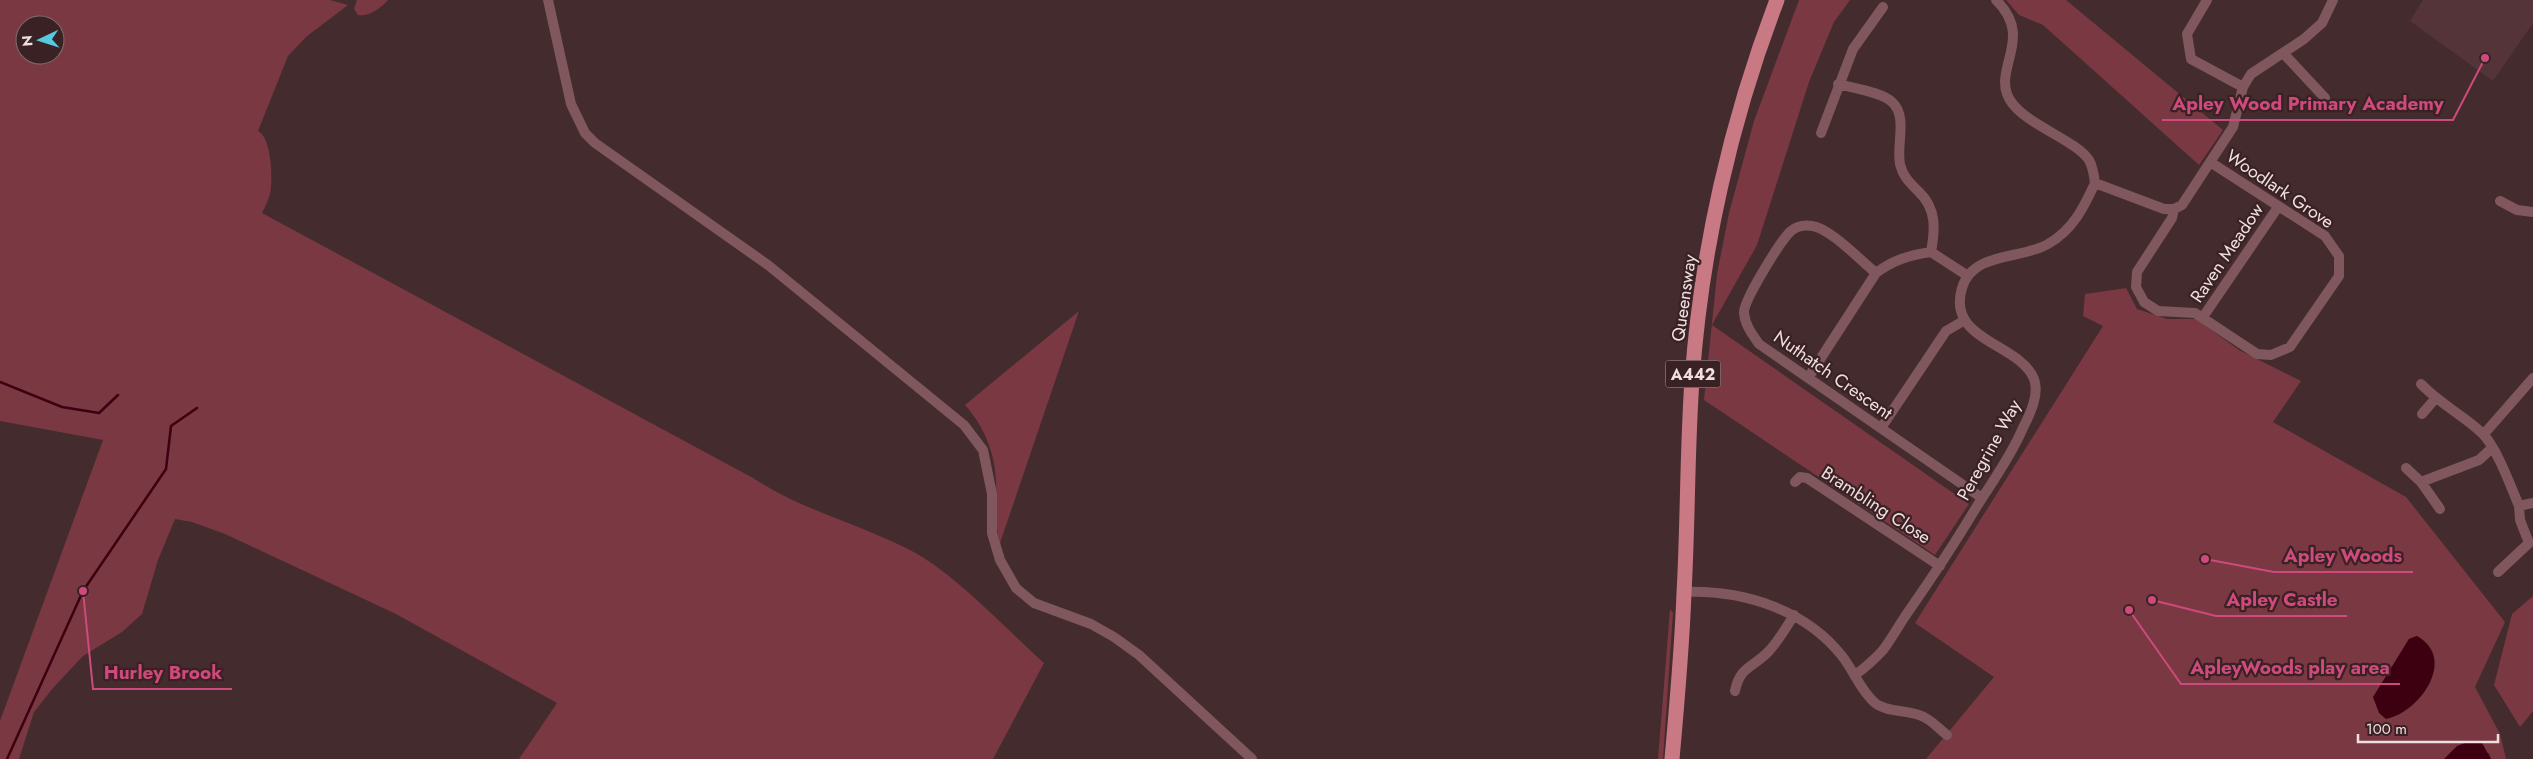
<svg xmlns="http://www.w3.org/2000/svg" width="2533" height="759" font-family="Jost,sans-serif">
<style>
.built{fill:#543439}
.green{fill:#793842;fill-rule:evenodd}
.water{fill:#3c0010}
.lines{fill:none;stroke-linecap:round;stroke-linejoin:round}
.stream{stroke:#3c0010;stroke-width:2.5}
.street{stroke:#7f575c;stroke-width:10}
.primary{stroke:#c87983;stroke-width:15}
.labels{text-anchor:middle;stroke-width:4.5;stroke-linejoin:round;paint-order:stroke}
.shield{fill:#392124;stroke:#b9a6a8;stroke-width:1}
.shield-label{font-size:16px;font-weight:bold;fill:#f0dfe0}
.street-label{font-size:18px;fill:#f0dfe0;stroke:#392124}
.leader{fill:none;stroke:#ce4a7c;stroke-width:2}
.callout-dot{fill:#ce4a7c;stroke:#392124;stroke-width:2}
.callout-label{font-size:19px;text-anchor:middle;font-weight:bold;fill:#ce4a7c;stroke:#392124;stroke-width:4.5;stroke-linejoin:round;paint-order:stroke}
</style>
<rect width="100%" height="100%" fill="#442b2e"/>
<path class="built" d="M2423,0H2533V23L2493,81L2410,21Z"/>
<path class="green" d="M0,0H330L348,5L306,37L288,56L258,131C272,138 273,180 270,194C268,201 265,207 262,213L753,478C800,509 856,523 906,548C952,570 1005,628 1044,663L993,759H519L557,703L396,614L225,534L192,522L175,519L158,560L142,614L122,632L83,656L53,688L34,712L19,759H0V721L103,440L0,421ZM25,25H55V55H25Z
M357,0H388C381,8 369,17 358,15L354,9Z
M1799,0H1850L1834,22L1809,82L1757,245L1712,325L1969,504L1935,555L1704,400L1717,274L1729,213L1754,121Z
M2006,0H2066L2223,130L2199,165L2043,25L2019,15Z
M2126,288L2137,309L2167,319H2196L2239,350L2301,381L2273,422L2406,497L2505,622L2475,687L2500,734L2506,759H2491L2489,753L2444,759H1926L1994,677L1915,623L2103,326L2083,316L2085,294ZM2417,636L2374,697L2409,639Z
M1079,311L1000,543C994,523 997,502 996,481C995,453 984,426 965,405Z
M2533,596V711L2520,727L2494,685L2512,614Z
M1670,609L1673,613L1663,759H1658Z"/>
<path class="water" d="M2417,636C2458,659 2419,713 2386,719L2379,713L2373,697L2409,639Z
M2470,741L2482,743L2491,759H2444L2457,746Z"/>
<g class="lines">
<path class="stream" d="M0,382L62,407L99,413L118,395
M7,759L83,591L166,469L171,426L197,408"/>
<path class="street" d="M548,0L571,104L585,133L595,143L768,265L964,425L983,450L992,494V533L1000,560L1016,588L1034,603L1091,624L1114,637L1139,655L1252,759
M2207,0L2187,34L2191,59L2243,87
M2284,54L2325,98
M1838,84C1852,88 1882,92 1892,102C1908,116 1896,146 1900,164C1903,177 1910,183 1919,192C1937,209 1935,230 1931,252L1968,276
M1821,133L1853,49L1883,7
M2095,183L2164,209H2174L2182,205L2233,127L2243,87L2251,74L2304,39L2322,23L2333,0
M2500,201L2517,210L2533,212
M2174,209L2172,218L2137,272L2136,287L2144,302L2158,311L2195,313L2257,354L2271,355L2290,347L2339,276V256L2325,236L2210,162
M1876,273C1861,261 1830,228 1812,226C1805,225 1797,226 1791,231C1781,240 1743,301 1744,313C1745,325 1752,334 1759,344L1982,498
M2203,317L2278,207
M1808,378L1876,273C1893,260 1910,255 1931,252
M2421,384C2440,404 2463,415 2482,433C2496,446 2511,487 2519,506
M2422,414L2435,399
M1881,428L1946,331L1965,320
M2484,434L2533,378
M2406,468L2421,482L2440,509
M1795,482L1800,477L1807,478L1940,566
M2421,482L2479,460L2492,448
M2498,572L2529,543L2520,520L2519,506L2533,503
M1684,592C1743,590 1805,609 1842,656C1854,671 1860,690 1875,703C1886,712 1905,710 1919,715C1930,718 1938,728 1947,735
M1855,675C1866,667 1874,660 1883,650C1892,638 1899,625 1908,612C1931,579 1953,546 1974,511C1990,485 2010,458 2022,430C2029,416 2040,395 2034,379C2020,343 1946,341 1962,288C1973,251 2021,260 2048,244C2073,230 2084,207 2095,183C2094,175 2093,167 2089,160C2075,140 2028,125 2012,103C1988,71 2037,40 1996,0
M1735,691C1740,666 1753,668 1769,651C1779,640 1786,628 1794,615"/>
<path class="primary" d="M1672,759C1677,704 1682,648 1684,593C1688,522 1687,451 1692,380C1701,251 1731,120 1777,0"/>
</g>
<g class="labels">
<rect class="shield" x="1665.5" y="360.5" width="55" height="27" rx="4"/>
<g class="shield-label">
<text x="1693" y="380">A442</text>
</g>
<g class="street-label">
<text transform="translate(2280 189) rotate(34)" y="6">Woodlark Grove</text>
<text transform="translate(2227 253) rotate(-56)" y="6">Raven Meadow</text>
<text transform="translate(1684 298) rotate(-82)" y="6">Queensway</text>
<text transform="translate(1833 375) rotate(35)" y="6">Nuthatch Crescent</text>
<text transform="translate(1989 450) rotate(-61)" y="6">Peregrine Way</text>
<text transform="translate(1876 505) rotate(33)" y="6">Brambling Close</text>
</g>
</g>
<path class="leader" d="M2485 58L2453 120H2162M2205 559L2274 572H2413M2152 600L2216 616H2347M2129 610L2181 684H2400M83 591L93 689H232"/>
<g class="callout-dot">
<circle cx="2485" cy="58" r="5"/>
<circle cx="2205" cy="559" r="5"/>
<circle cx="2152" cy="600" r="5"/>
<circle cx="2129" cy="610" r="5"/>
<circle cx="83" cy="591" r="5"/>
</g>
<g class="callout-label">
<text x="2308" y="110">Apley Wood Primary Academy</text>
<text x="2343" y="562">Apley Woods</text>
<text x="2282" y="606">Apley Castle</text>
<text x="2290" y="674">ApleyWoods play area</text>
<text x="163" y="679">Hurley Brook</text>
</g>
<g transform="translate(40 40) rotate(266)"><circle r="24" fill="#392124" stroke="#826d6f"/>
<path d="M0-4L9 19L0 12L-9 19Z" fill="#56c9e1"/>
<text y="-8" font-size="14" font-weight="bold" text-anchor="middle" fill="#f0dfe0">N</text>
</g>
<path d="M2358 734v8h140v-8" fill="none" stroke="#f0dfe0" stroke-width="2.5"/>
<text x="2366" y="734" font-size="15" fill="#f0dfe0" stroke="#392124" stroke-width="4" paint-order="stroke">100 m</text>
</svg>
